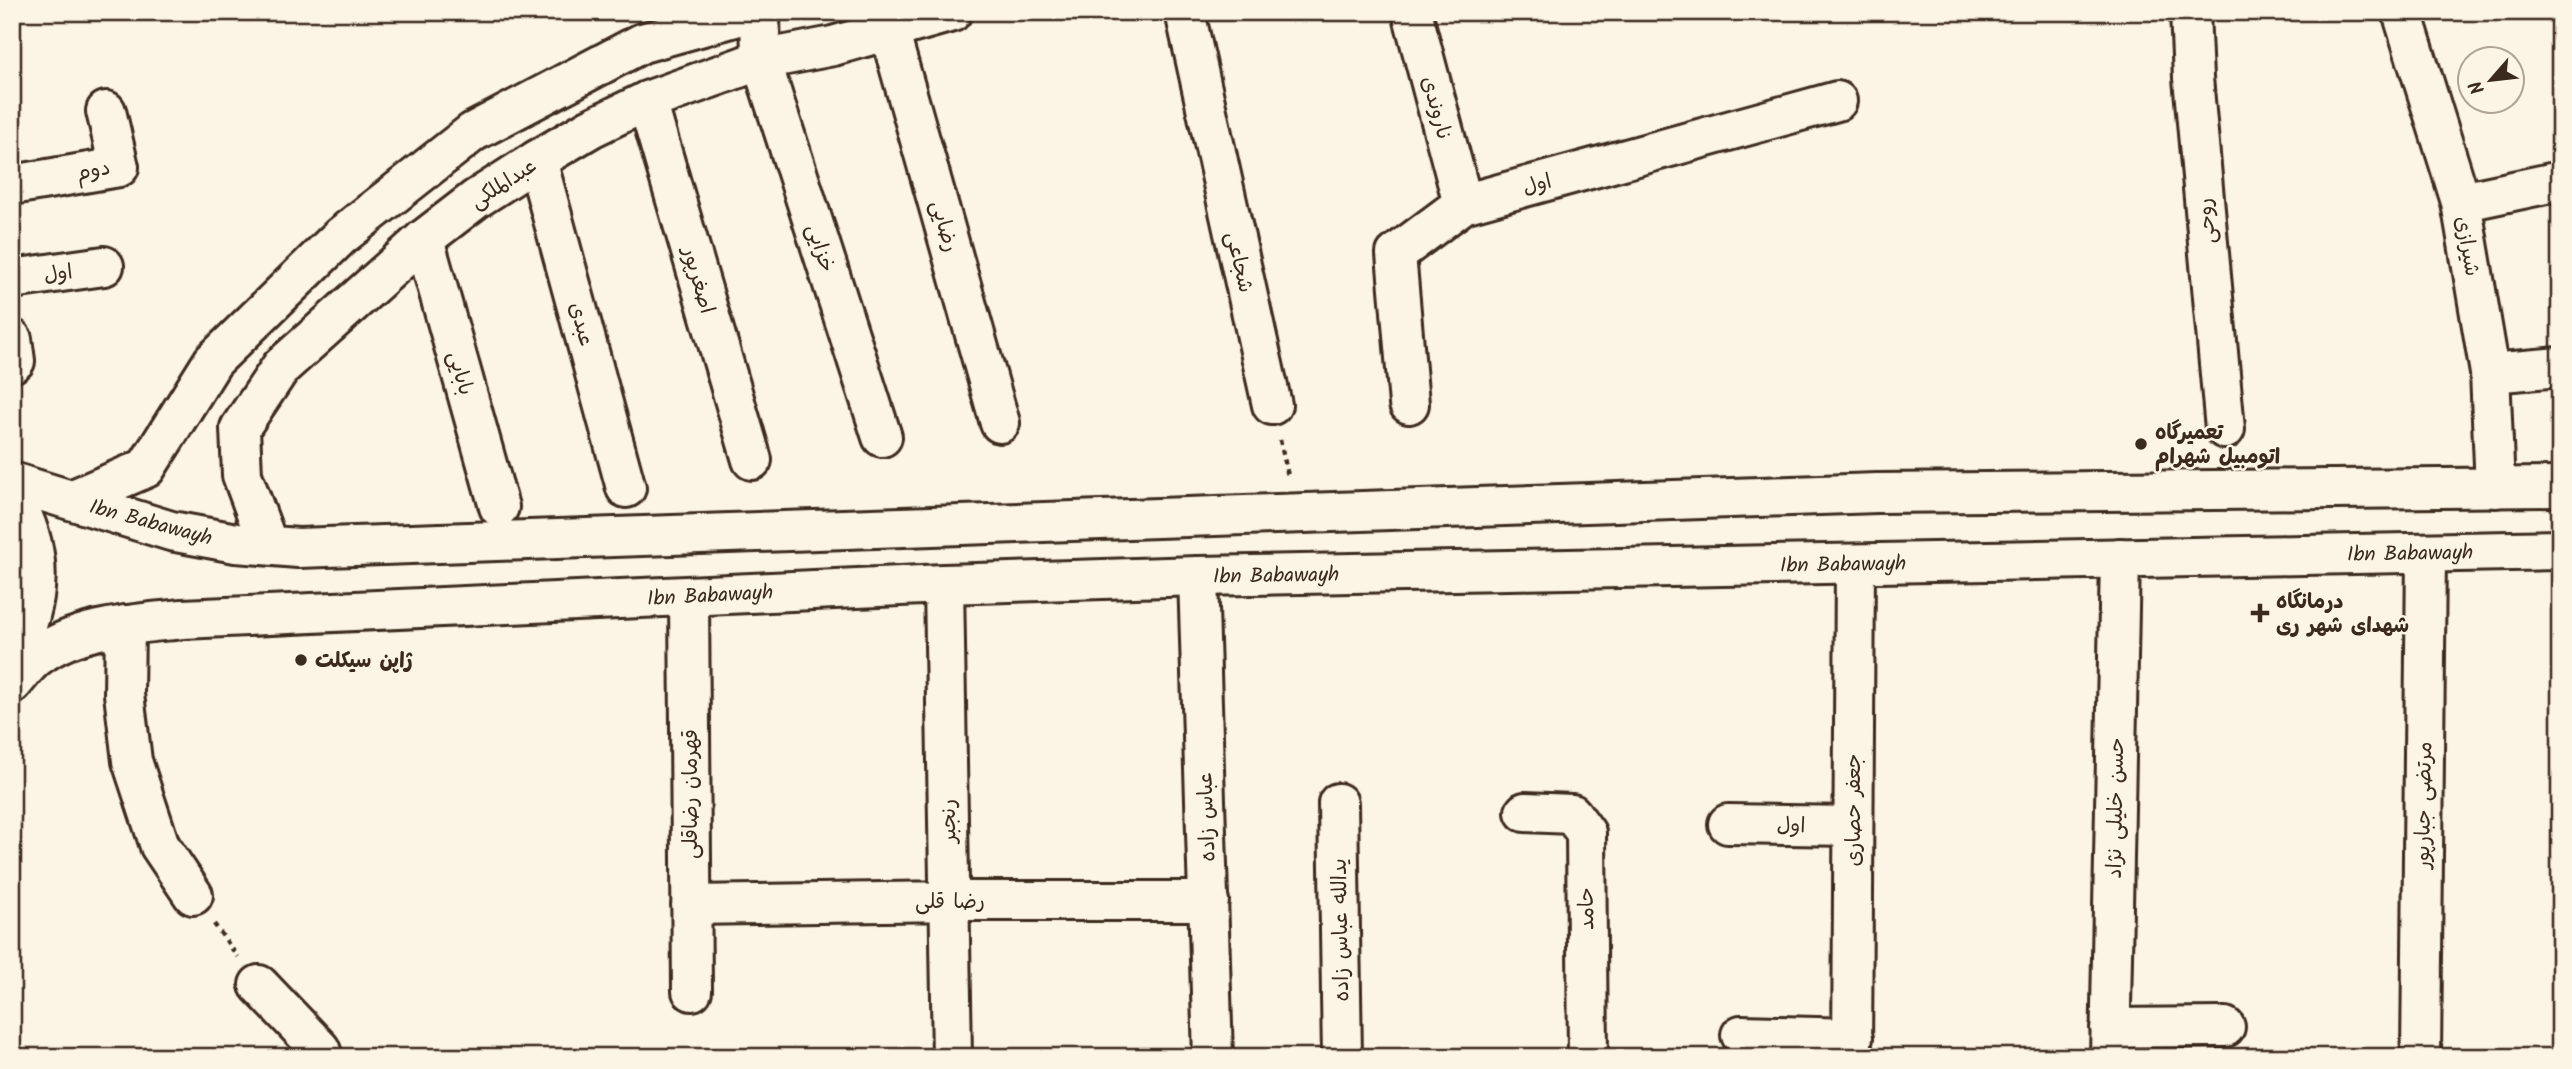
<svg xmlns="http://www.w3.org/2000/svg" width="2572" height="1069" font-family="Kalam,'Playpen Sans Arabic',sans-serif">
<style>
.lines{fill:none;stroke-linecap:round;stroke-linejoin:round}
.street-casing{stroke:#3b2a1e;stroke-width:44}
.secondary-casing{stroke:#3b2a1e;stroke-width:44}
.path{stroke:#3b2a1e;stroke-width:4.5;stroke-dasharray:5 5;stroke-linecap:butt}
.street{stroke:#fcf5e5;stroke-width:38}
.secondary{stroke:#fcf5e5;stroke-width:38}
.poi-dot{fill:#3b2a1e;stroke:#fcf5e5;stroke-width:2.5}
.labels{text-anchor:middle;stroke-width:5;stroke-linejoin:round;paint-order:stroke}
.street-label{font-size:21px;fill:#3b2a1e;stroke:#fcf5e5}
.poi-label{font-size:21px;font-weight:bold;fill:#3b2a1e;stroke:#fcf5e5;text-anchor:start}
</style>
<rect width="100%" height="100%" fill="#fcf5e5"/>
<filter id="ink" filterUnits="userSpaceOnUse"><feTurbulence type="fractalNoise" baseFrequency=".0143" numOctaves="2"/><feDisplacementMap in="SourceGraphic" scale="14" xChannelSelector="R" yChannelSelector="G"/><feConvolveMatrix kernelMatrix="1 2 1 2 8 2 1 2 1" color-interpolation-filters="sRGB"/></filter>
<g filter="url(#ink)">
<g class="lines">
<defs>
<path id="street" d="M760,12L761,60L882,437
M1185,12L1272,405
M1412,12L1463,204
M2190,12L2193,78L2225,429
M2402,12L2461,202L2490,373L2495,488
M889,30L1000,423
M647,101L752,460
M537,160L626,488
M12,185L119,167L106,111
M2461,202L2560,181
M424,239L499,507
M12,279L104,266
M12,339L15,361L12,363
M2490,373L2560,367
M1409,404L1396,254L1463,204L1837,101
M1198,576L1213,1057
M944,584L952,1057
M689,596L692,991
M125,625L124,694L132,761L160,846L193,895
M1338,803L1342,1057
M1525,812L1572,814L1586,833L1588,1057
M1728,824L1853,826
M691,905L949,901H1209
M259,985L320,1049L323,1057
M2110,1028L2225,1027
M1741,1035L1853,1038
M1852,1057L1855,564
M2110,1057L2120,558
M2421,1057L2426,553"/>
<path id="secondary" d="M12,482L171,531L236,543L298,548L1877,493L2560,487
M12,495C46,554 41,602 12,663
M71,500L146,468L213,361L341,236L473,132L642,43L753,12
M268,545L242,475L240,428L281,367L424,239L476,199L537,160L591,128L647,101L761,60L833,46L952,12
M12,684C20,675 28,663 38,656C78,626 136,624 183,619L944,584L1198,576L2560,550"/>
</defs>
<use href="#street" class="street-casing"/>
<use href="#secondary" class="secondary-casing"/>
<path class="path" d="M1280,440L1288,476
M214,924L238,957"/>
<use href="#street" class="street"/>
<use href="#secondary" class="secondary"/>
</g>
</g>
<g class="poi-dot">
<circle cx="2141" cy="444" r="7"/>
<path d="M2256.5 602.5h7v7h7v7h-7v7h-7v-7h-7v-7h7z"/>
<circle cx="301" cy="660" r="7"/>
</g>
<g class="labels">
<g class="street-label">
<text transform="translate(1437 108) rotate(75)" y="7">ناروندی</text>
<text transform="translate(93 170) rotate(-12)" y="7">دوم</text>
<text transform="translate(503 183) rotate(-33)" y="7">عبدالملکی</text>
<text transform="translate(1537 184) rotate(-15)" y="7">اول</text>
<text transform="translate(2206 221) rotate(-95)" y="7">روحی</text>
<text transform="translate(945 226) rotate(74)" y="7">رضایی</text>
<text transform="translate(2468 246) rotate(80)" y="7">شیرازی</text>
<text transform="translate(821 248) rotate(72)" y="7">خزایی</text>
<text transform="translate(1240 262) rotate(77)" y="7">شجاعی</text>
<text transform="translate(58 273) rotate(-8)" y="7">اول</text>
<text transform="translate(699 280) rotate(74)" y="7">اصغرپور</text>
<text transform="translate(582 324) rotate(75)" y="7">عبدی</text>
<text transform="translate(461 373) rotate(74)" y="7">بابایی</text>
<text transform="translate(151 522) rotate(15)" y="7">Ibn Babawayh</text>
<text transform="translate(2410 553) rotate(-1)" y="7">Ibn Babawayh</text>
<text transform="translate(1843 564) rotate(-1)" y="7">Ibn Babawayh</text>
<text transform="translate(1276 575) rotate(-1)" y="7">Ibn Babawayh</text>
<text transform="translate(710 595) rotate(-3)" y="7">Ibn Babawayh</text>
<text transform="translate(690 794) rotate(-90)" y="7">قهرمان رضاقلی</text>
<text transform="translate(2423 805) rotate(-89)" y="7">مرتضی جبارپور</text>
<text transform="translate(2115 808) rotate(-89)" y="7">حسن خلیلی نژاد</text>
<text transform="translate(1853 810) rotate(-90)" y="7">جعفر حصاری</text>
<text transform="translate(1206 817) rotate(-92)" y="7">عباس زاده</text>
<text transform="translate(948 821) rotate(-91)" y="7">رنجبر</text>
<text transform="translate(1791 825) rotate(1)" y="7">اول</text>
<text x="950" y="908">رضا قلی</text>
<text transform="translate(1586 909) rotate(-91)" y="7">حامد</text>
<text transform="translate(1340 930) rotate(-91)" y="7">یدالله عباس زاده</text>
</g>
<g class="poi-label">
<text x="2155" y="439">تعمیرگاه<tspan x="2155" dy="24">اتومبیل شهرام</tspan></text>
<text x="2276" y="608">درمانگاه<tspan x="2276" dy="24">شهدای شهر ری</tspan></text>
<text x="315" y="667">ژاپن سیکلت</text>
</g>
</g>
<rect width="2572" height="1069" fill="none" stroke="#fcf5e5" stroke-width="42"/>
<rect x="21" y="21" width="2530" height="1027" fill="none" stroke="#3b2a1e" stroke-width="2.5" filter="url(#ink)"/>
<g transform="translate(2491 80) rotate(242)"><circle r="33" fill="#fcf5e5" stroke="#afa495" stroke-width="2"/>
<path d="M0-5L12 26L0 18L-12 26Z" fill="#3b2a1e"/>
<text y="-10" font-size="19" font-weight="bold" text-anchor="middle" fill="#3b2a1e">N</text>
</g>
</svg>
